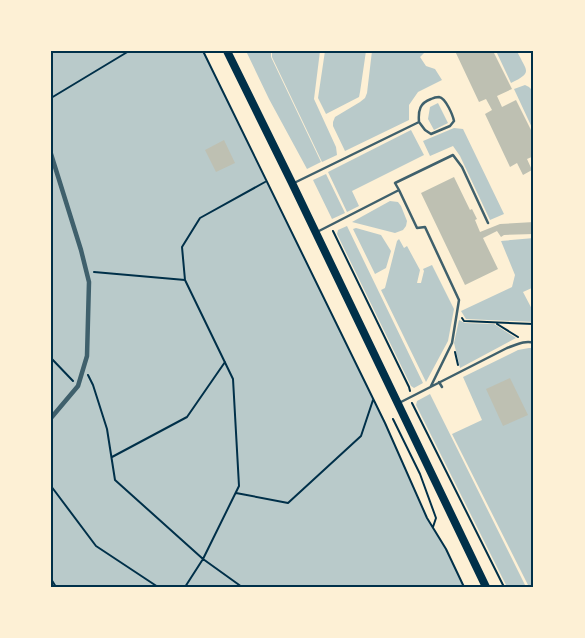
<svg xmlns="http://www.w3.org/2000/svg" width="585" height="638" font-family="'Exo 2',sans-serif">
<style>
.green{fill:#b9caca}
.building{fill:#bec0b2}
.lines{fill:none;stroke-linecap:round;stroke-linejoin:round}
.path{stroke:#003049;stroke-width:2}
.service{stroke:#3f606c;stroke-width:2.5}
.minor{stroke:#3f606c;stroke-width:4.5}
.primary{stroke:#003049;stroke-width:8}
.neatline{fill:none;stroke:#003049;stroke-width:2}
</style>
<rect width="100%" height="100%" fill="#fdf0d5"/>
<path class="green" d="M51,51H203L385,423L427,518L446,549L464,587H51Z
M246,51H271V57L321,162L307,169L269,99Z
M272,51H320L314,99L336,147L337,155L322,162L272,57Z
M325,51H366L360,92L359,97L326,114L318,98Z
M372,51H426L420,57L426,66L435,69L442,80L418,92L409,105V120L345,151L333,126V122L335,117L360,102L365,98L367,93Z
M496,51H517C526,71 534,72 511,83Z
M525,85L529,87L534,92V132L514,89Z
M438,103L448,123L434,130L428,119L430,107Z
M454,128L463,129L504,214L490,220L460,156L453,146L430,156L423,141Z
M411,130L424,155L352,191L359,206L347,212L328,172Z
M326,174L345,213L332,219L313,180Z
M390,201L398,202L401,206L407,221L406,226L403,230L395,233L352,222Z
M347,226L423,383L414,388L411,386L337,234L338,230Z
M356,228L381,235L391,251L386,268L375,274L353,229Z
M534,238V287L523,292L534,313V322L466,319L461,311L512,287L515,275L501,241Z
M399,239L404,248L407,246L420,270L417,283H421L424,271L423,269L432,265L454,309L448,341L426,382L381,290L385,288L397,241Z
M459,320L465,323L494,324L516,338L460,368L454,343Z
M529,348H534V587H529L452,434L482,420L463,377L518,350Z
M430,394L526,587H507L416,405L417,401Z"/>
<path class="building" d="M455,51H493L512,89L497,96L502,107L516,100L534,136V156L527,159L532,170L523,175L517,163L510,167L485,114L492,110L486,99L479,102Z
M224,140L235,163L216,172L205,150Z
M454,177L470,210L472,209L477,219L475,220L480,232L500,224L534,222V234L504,235L501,237L497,231L483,238L498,269L465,285L421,193Z
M510,378L528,415L503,426L486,389Z"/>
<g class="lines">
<path class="path" d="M203,51L385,423L427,518L446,549L464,587
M533,72L534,71
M51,98L129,51
M333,231L409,387L410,391
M94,272L185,280L233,379L239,486L203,559L185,587
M185,280L182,247L200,218L265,182
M462,318L464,321L534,324
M497,324L518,337
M455,352L458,365
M51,358L73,381
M88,375L93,385L107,429L115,480L203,559L242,587
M412,403L504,587
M393,419L420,474L436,518L433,527
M112,457L187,417L225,362
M51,486L96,546L158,587
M236,493L288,503L361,436L373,400
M51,579L56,587"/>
<path class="service" d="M294,183L419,122C418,110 420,103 431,99C433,98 438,97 439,97C446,98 453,116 454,121L450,126L431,134L425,130L419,122
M399,190L395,183L453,155L462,167L488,223
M317,232L399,190L417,228L425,227L459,300L452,343L431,386
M439,382L442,387
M399,403L507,348C516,345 525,340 534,343"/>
<path class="minor" d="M51,154L81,250L89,282L87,356L78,386L51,418"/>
<path class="primary" d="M227,51L292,183L486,587"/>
</g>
<rect width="585" height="638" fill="none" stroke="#fdf0d5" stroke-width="105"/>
<rect x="52" y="52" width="480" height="534" class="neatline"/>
</svg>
